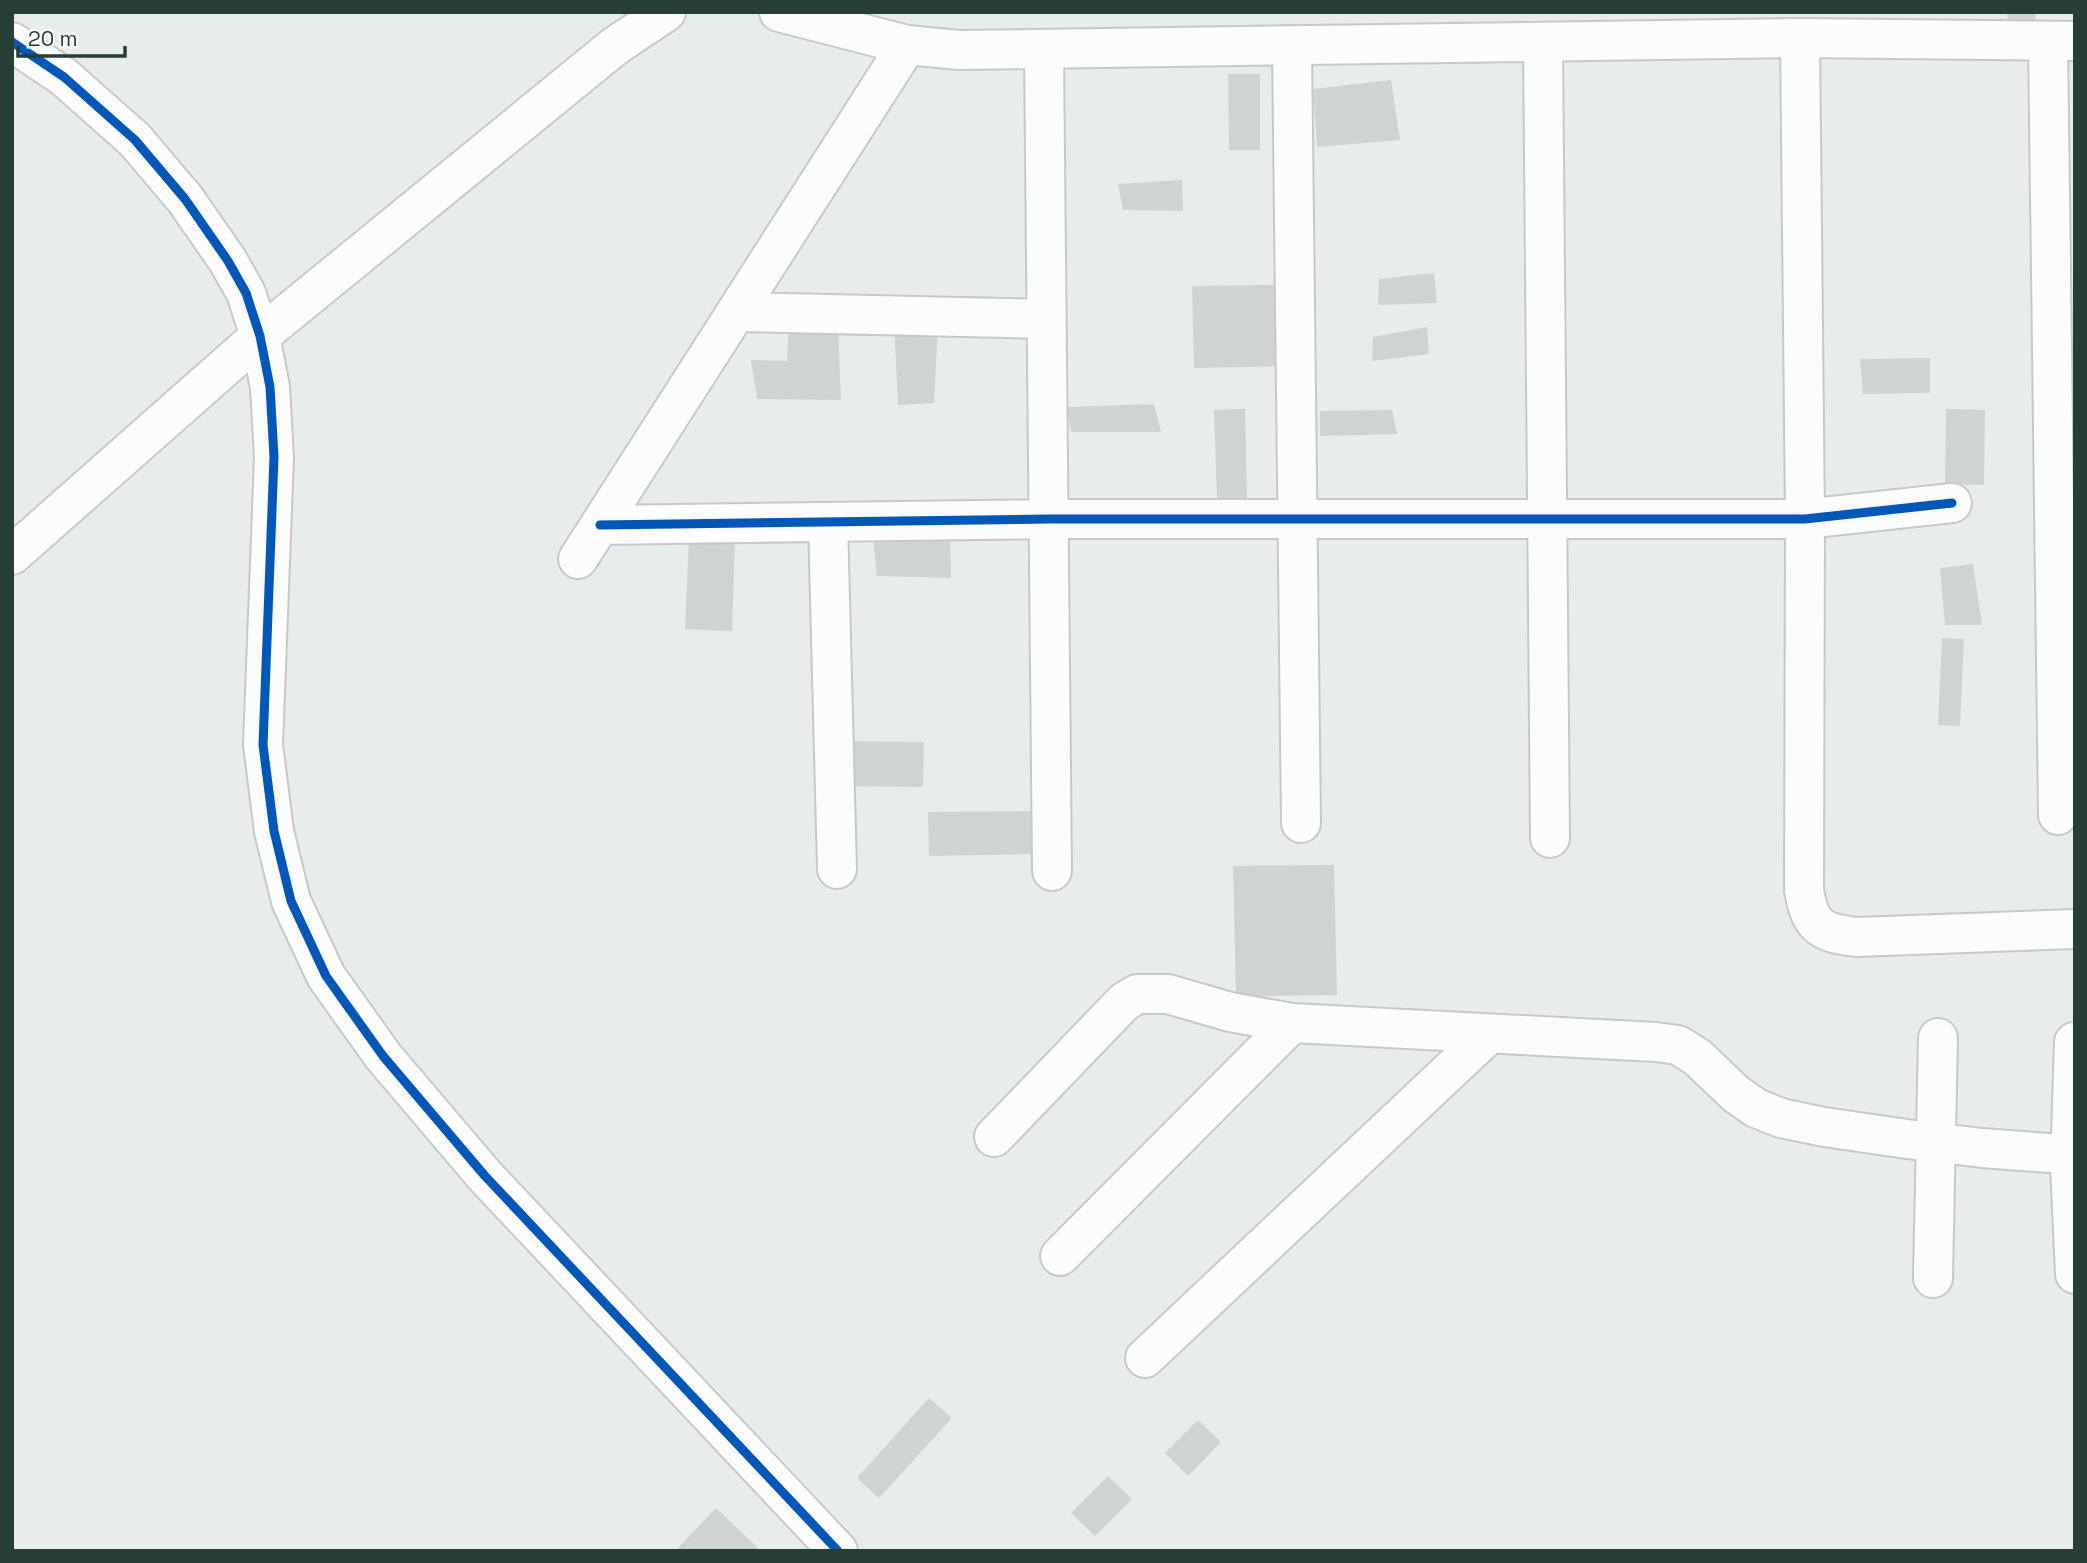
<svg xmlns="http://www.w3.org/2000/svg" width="2087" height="1563" font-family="'Space Grotesk',sans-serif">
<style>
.building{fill:#cfd3d1}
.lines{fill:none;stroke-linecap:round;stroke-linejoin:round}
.minor-casing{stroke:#c5c9c7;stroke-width:42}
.minor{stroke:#fcfcfc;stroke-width:38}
.cycleway-casing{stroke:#f7faf8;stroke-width:13}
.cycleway{stroke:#0057b8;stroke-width:9}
</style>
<rect width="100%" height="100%" fill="#e8ecea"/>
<path class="building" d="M2007,12H2035L2036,24L2008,25Z
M1228,74H1260V150H1229Z
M1391,80L1400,140L1317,147L1313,89Z
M1182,180L1183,211L1123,210L1118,184Z
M1434,273L1437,303L1378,305L1379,279Z
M1282,285L1284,366L1194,368L1192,286Z
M894,322L938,324L934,403L898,405Z
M789,323L838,324L841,400L757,399L751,360L787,361Z
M1427,327L1429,354L1372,361L1373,337Z
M1930,358V393L1863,394L1860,359Z
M1154,404L1161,432H1071L1067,407Z
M1245,409L1247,498L1217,499L1214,410Z
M1946,409L1985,410L1984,485L1945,484Z
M1392,410L1397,434L1320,436V411Z
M950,530L951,578L877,576L873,536Z
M689,537L735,539L732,631L685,629Z
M1973,564L1982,625H1945L1940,568Z
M1942,638L1964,639L1960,726L1938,725Z
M840,741L924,742L923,787L840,786Z
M1033,811L1034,854L929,856L928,812Z
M1334,865L1337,995L1236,996L1233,866Z
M929,1398L952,1418L879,1498L857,1478Z
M1198,1420L1221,1442L1188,1476L1165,1453Z
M1108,1476L1132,1499L1095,1536L1071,1513Z
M716,1508L761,1551H675Z"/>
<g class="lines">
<defs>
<path id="minor" d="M779,12L907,45L959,50L1800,38L2075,41
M1800,38L1805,519L1804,890C1810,927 1821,933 1857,937L2075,929
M2048,41L2058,815
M12,42L64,77L135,140L185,199L228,261L246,293L260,336L270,387L274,457L263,745L274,831L291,901L326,976L383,1056L485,1176L838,1551
M1543,43L1550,838
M1292,47L1301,823
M1044,51L1052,871
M737,312L1046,319
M828,522L837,869
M600,525L1048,519H1805L1952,503
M12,555L260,336L615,46L666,12
M578,559L907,45
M2074,1042L2070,1166L2075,1274
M994,1137L1124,1002L1137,994H1168L1230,1012L1292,1023L1656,1042L1678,1045L1697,1057L1736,1094L1756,1108L1781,1118L1824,1127L1907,1139L1982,1148L2075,1155
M1060,1256L1292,1023
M1933,1278L1938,1038
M1145,1358L1489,1034"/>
</defs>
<use href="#minor" class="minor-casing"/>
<use href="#minor" class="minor"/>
<defs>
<path id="cycleway" d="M12,42L64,77L135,140L185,199L228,261L246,293L260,336L270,387L274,457L263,745L274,831L291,901L326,976L383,1056L485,1176L838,1551
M600,525L1048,519H1805L1952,503"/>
</defs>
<use href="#cycleway" class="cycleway-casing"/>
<use href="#cycleway" class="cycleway"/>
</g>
<rect width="2087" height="1563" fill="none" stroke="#273e35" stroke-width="28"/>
<path d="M18 46v10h107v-10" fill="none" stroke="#273e35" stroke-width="3.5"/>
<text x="28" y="46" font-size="21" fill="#273e35" stroke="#f7faf8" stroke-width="5" paint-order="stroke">20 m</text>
</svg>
